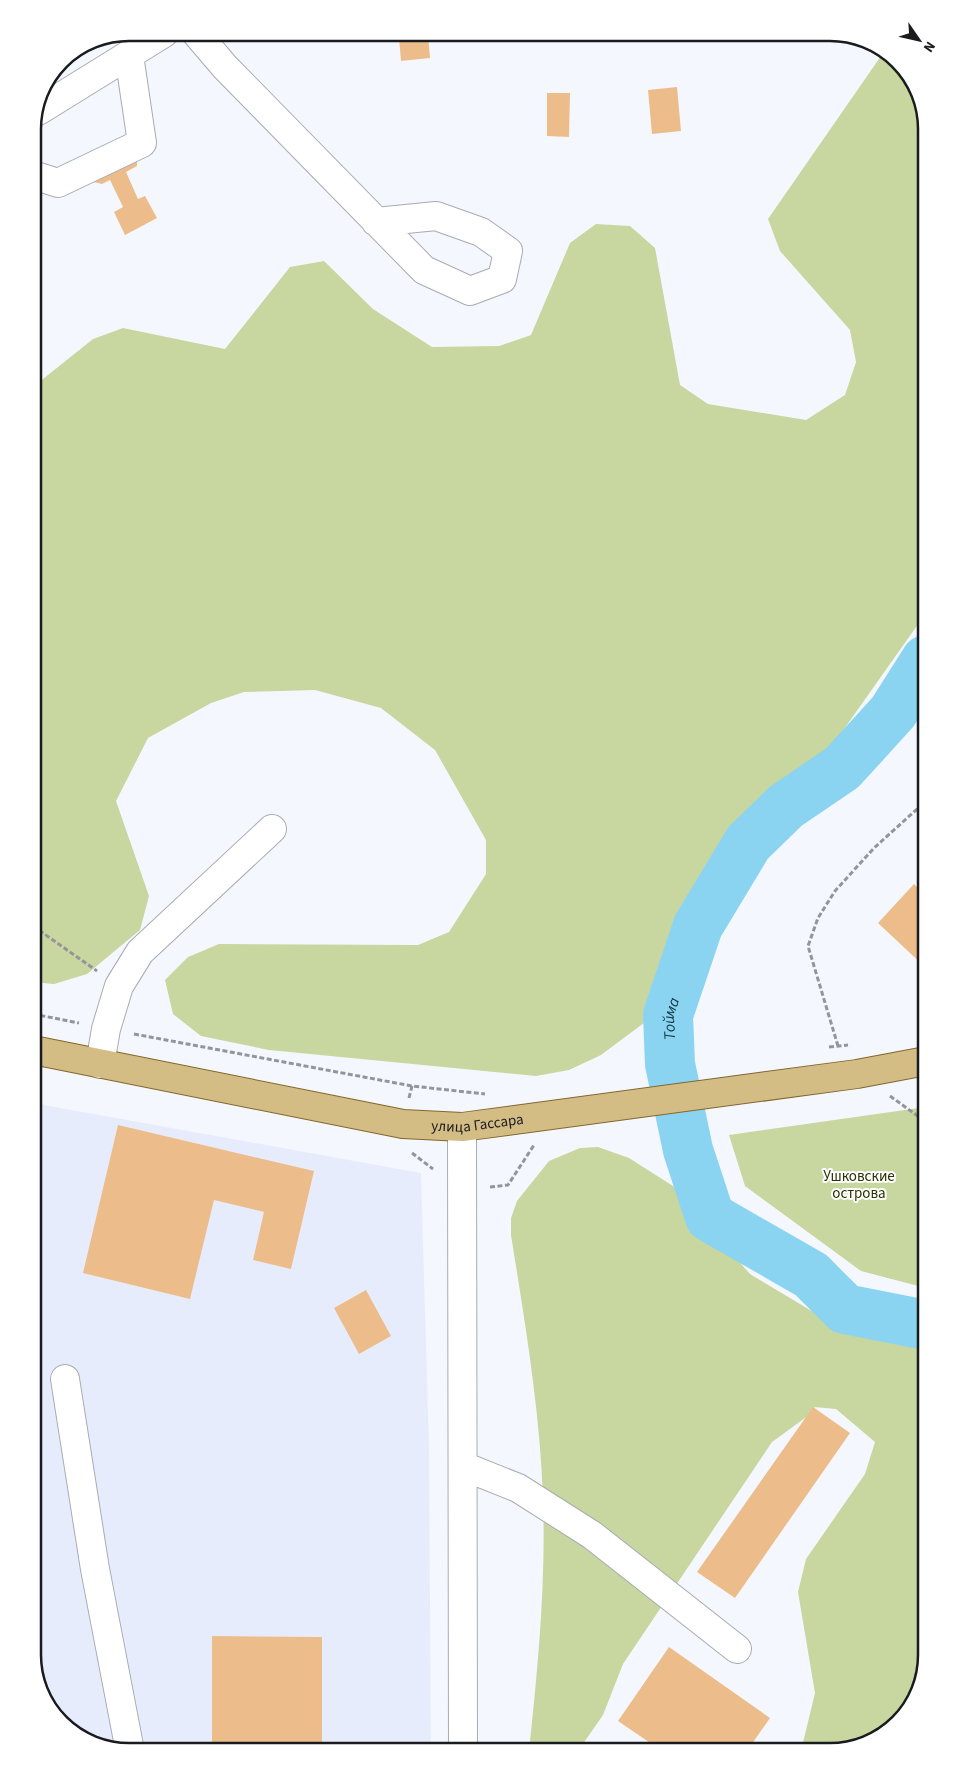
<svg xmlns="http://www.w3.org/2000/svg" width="959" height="1784" font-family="'Source Sans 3',sans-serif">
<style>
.built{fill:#e7ecfd}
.green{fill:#c8d69f}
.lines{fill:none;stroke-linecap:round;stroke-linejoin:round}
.river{stroke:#8ad4f2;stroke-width:50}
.building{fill:#ecbd8b}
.minor-casing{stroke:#a8abb4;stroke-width:30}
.major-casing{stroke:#80672d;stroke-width:30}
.path{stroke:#93959b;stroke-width:3;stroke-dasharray:5 2.5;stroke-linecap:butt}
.minor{stroke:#fff;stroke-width:28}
.major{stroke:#d4bc85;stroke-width:28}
.labels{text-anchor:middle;stroke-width:4;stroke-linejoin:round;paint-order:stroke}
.street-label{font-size:15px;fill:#1a1b1f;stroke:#fff}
.park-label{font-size:15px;fill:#283101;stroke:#fff}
.water-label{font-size:16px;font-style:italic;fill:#133642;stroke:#fff}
.rim{fill:none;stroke:#1a1b1f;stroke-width:2.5}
</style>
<rect width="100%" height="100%" fill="#f5f7ff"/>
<path class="built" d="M33,1103L421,1173L429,1449L431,1751H123L75,1735L40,1692L33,1655Z"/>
<path class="green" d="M889,52L919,92L926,129V613L825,756L744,820L703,881L656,1014L601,1055L569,1070L536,1076L269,1050L201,1036L173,1014L165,980L188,957L219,944L418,945L449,932L486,874V840L435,750L381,708L315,690L244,692L211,703L148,738L116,801L149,896L140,930L87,974L54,984L33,982V387L93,339L123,328L225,349L290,267L324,261L373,309L432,347L499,346L531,335L570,243L596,224L630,226L655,248L680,385L708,404L806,420L845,395L856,362L850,330L780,251L768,219L881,56Z
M926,1107V1288L861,1271L745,1186L729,1135Z
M598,1147L629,1158L673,1186L750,1274L835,1325L926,1349V1655L910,1708L867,1744L830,1751H801L815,1693L798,1592L806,1559L865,1474L875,1442L836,1409L814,1407L816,1410L772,1442L623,1664L603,1715L578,1751H529C538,1667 546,1583 543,1498C540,1410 525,1323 511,1235V1218L517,1201L549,1161L580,1148Z"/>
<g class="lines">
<path class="river" id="s1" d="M926,1325L845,1309L811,1275L710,1217L688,1150L670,1064L668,1015L698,926L748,843L786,806L842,768L893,712L926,660"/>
</g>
<path class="building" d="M428,35L430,58L401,61L399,37Z
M677,87L681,131L652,134L648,90Z
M547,93H570L569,137L547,136Z
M137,157V166L126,172L138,199L145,196L157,218L125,235L114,212L123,207L110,180L102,184L94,182L90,175Z
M914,884L926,896V968L878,923Z
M118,1125L314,1171L291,1269L253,1260L264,1212L214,1200L190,1299L83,1273Z
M366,1290L391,1336L359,1354L334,1308Z
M813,1407L850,1433L735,1598L697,1572Z
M212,1636L322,1637V1751H212Z
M669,1647L770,1718L747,1751H662L618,1721Z"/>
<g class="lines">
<defs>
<path id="minor" d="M196,33L225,67L424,270L470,291L502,279L508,251L481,232L436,216L376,222
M38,111L164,33
M33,175L58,183L142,143L129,55
M100,1064L106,1029L119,986L140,952L272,829
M462,1127L463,1751
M65,1379L95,1569L130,1751
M463,1466L518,1488L592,1535L737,1649"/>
<g id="major">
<path id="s2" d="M33,1050L403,1124L462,1127L857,1074L926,1061"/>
</g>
</defs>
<use href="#minor" class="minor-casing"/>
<use href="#major" class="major-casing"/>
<path class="path" d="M33,926L97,971
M33,1014L79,1023
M134,1034L412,1086L485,1094
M838,1046L808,946L818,918L835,891L874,848L926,801
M829,1047L848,1045
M890,1096L926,1122
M409,1098L412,1086
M412,1153L433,1169
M490,1187L508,1185L534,1145"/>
<use href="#minor" class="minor"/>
<use href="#major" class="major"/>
</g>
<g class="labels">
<g class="street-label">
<text dy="5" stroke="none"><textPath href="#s2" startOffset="452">улица Гассара</textPath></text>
</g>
<g class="park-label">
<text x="859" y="1181">Ушковские<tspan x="859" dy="17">острова</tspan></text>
</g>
<g class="water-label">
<text dy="6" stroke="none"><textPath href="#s1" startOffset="451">Тойма</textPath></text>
</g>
</g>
<path d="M0 0H959V1784H0ZM129 41H830A88 88 0 0 1 918 129V1655A88 88 0 0 1 830 1743H129A88 88 0 0 1 41 1655V129A88 88 0 0 1 129 41Z" fill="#fff" fill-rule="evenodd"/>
<path class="rim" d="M129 41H830A88 88 0 0 1 918 129V1655A88 88 0 0 1 830 1743H129A88 88 0 0 1 41 1655V129A88 88 0 0 1 129 41Z"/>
<g transform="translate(919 40) rotate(124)" stroke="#ffffff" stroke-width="4" paint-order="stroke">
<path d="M0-4L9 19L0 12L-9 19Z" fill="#1a1b1f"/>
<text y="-8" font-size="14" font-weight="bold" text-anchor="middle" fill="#1a1b1f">N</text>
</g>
</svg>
